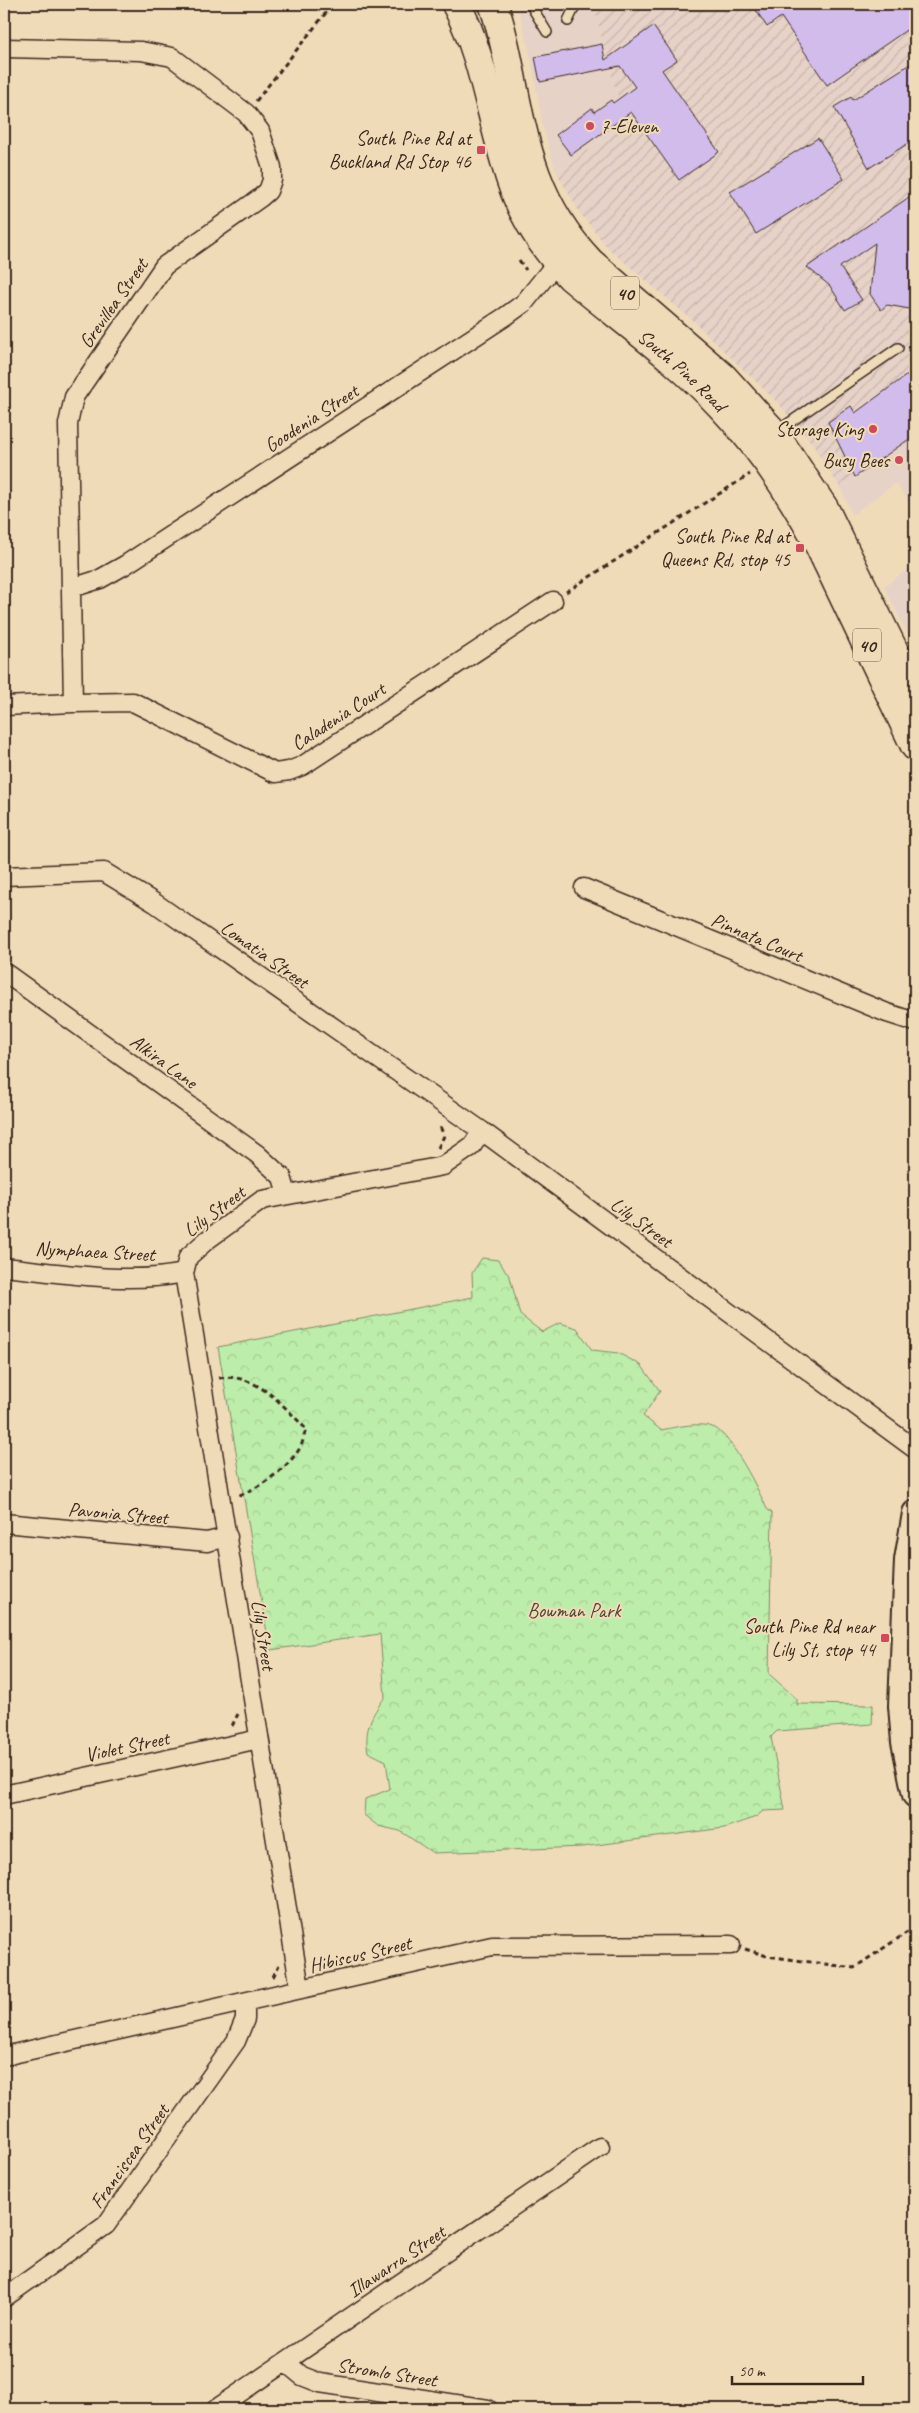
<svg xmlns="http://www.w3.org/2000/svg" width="919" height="2413" font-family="Caveat,sans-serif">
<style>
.built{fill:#e7d2c8}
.industrial{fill:url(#industrial-furrows)}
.forest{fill:url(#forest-crowns);stroke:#7c8c64}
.building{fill:#d2bcec;stroke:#3b2a1e}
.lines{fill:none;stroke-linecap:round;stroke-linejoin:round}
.lane-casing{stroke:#3b2a1e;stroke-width:12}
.street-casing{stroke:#3b2a1e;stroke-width:21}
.secondary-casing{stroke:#3b2a1e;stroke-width:28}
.primary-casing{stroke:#3b2a1e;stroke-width:31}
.path{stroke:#3b2a1e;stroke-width:3;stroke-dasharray:5 4;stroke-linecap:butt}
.lane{stroke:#f0dbb9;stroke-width:9}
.street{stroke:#f0dbb9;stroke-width:18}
.secondary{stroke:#f0dbb9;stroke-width:24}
.primary{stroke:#f0dbb9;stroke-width:28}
.poi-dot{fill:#d1495b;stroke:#f0dbb9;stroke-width:2}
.labels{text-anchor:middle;stroke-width:4;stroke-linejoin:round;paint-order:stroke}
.shield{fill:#f0dbb9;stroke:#715f4c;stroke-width:1}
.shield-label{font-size:19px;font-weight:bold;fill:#3b2a1e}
.poi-label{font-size:20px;fill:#3b2a1e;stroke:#f0dbb9;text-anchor:end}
.street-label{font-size:20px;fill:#3b2a1e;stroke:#f0dbb9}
.park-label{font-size:20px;fill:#4e4733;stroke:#f0dbb9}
</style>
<defs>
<pattern id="industrial-furrows" width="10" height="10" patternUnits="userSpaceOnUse" patternTransform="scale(1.25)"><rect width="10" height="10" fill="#e7d2c8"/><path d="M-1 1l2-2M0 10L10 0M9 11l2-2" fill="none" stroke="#c7b4ab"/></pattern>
<pattern id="forest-crowns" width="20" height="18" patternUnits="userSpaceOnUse" patternTransform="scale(1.25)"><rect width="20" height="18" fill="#bdedab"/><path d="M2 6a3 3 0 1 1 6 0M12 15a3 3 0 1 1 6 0" fill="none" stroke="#a3cb93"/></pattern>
</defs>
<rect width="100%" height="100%" fill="#f0dbb9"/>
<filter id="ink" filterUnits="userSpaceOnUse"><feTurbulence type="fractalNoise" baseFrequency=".02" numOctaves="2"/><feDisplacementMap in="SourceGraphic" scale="10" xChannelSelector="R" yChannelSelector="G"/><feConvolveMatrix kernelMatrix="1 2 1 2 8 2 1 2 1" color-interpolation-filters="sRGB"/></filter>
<g filter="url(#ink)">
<path class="built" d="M517,4H593L613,82L627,123L556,172L543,128L531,59Z
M915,437V511L896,483L852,515L841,489Z
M915,564V649L884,586Z"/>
<path class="industrial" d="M593,4H915V437L841,489L810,441L778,403L691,319L608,248L579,212L556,172L627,123L613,82Z"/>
<path class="forest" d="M482,1258L498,1260L510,1277L520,1315L542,1332L560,1323L577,1328L592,1350L618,1353L641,1365L660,1391L643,1416L661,1430C676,1427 701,1421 715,1428C732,1437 759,1491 767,1509L772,1513L769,1674L797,1699V1704L873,1705L872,1724L777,1731L771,1737L785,1810L763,1811L756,1817L724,1828L582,1847L433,1853L400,1831L378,1826L364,1815L365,1799L390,1789L386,1761L368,1752C364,1729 371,1716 385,1697L380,1634L270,1650L218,1347L473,1297L472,1273Z"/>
<path class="building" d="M752,4H915V24L827,85L781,17L767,27Z
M653,26L677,60L662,70L719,152L679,180L631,112L571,155L556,135L592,108L594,112L611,100L613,103L635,87L620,66L540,82L535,57L602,44L605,60Z
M915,61V139L869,168L834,107L851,97L853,100Z
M818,138L844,179L756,234L730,192Z
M915,193V310L887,305L881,310L870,294L875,243L840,267L862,300L845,310L830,286L807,267Z
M915,369V435L855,477L828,422L851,406L855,413Z"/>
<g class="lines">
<defs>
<path id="lane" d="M530,4L547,32
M568,21L576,4
M776,432L898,348"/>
<path id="street" d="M4,48L141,51L172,57L246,113L260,131L272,167V180L268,191L260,198L164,266L74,397L68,424L73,703L4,706
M72,588L100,579L125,565L506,316L524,303L557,262
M73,703L133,702L275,773L289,771L302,766L553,601
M4,876L104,872L155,903L482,1131
M584,888L887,1013L915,1022
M4,972L257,1154L282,1177L287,1194
M4,1267C63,1273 125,1285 184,1273
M4,1523L207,1542L228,1537
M4,1795L259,1739
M300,1989L184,1273L188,1257L207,1240L262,1200L443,1166L472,1146L482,1131L915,1449
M4,2056L492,1946L731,1945
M4,2298L106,2225L236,2041L245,2019V2002
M285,2362L302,2376L320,2383L488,2409
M216,2409L600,2147"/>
<path id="secondary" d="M915,1513L907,1560L901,1706L904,1742L915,1795"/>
<g id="primary">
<path id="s1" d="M456,4C485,59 491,122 511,181C523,217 545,250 571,277C622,320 678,359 723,408C762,449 792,495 819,545L915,746"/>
<path d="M493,4C502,27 506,51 511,75C525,148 537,206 590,262L723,377L774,433L824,508L894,651L915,687"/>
</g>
</defs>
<use href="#lane" class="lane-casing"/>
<use href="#street" class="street-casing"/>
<use href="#secondary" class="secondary-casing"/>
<use href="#primary" class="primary-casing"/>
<path class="path" d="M256,101L333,4
M519,260L526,270
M566,592L750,474
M438,1148L444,1136L439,1124
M219,1378C255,1372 283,1405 306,1429C304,1435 303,1443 300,1448C287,1469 260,1488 237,1496
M232,1726L238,1714
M745,1949L767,1956L854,1968L915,1927
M273,1977L279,1965"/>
<use href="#lane" class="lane"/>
<use href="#street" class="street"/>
<use href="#secondary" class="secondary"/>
<use href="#primary" class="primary"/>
</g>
</g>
<g class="poi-dot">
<circle cx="590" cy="126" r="5"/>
<rect x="476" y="145" width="10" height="10" rx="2.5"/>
<circle cx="873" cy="429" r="5"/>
<circle cx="899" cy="460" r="5"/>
<rect x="795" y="543" width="10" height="10" rx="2.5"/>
<rect x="880" y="1633" width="10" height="10" rx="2.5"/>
</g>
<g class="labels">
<g class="shield">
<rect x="611" y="276.5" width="28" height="33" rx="4"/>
<rect x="853" y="628.5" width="28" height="33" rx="4"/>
</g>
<g class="shield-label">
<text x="625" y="300">40</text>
<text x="867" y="652">40</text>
</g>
<g class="poi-label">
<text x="600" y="133" text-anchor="start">7-Eleven</text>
<text x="471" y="145">South Pine Rd at<tspan x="471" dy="23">Buckland Rd Stop 46</tspan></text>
<text x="863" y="436">Storage King</text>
<text x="889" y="467">Busy Bees</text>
<text x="790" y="543">South Pine Rd at<tspan x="790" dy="23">Queens Rd, stop 45</tspan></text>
<text x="875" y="1633">South Pine Rd near<tspan x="875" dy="23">Lily St, stop 44</tspan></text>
</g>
<g class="street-label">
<text transform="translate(113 303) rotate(-55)" y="7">Grevillea Street</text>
<text dy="7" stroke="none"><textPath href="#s1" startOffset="445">South Pine Road</textPath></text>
<text transform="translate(311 418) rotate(-33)" y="7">Goodenia Street</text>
<text transform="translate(338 716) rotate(-33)" y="7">Caladenia Court</text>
<text transform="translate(757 937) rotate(23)" y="7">Pinnata Court</text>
<text transform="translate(265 954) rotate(35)" y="7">Lomatia Street</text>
<text transform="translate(164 1061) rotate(36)" y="7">Alkira Lane</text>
<text transform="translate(214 1211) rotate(-37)" y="7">Lily Street</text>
<text transform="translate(642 1222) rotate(36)" y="7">Lily Street</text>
<text transform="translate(95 1251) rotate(3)" y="7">Nymphaea Street</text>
<text transform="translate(118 1513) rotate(5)" y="7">Pavonia Street</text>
<text transform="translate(264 1635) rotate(81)" y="7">Lily Street</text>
<text transform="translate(127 1746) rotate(-12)" y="7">Violet Street</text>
<text transform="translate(360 1954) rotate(-13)" y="7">Hibiscus Street</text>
<text transform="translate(129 2156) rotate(-55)" y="7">Franciscea Street</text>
<text transform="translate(396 2261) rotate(-34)" y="7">Illawarra Street</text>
<text transform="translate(387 2372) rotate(9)" y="7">Stromlo Street</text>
</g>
<g class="park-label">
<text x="574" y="1617">Bowman Park</text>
</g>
</g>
<rect width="919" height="2413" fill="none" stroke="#f0dbb9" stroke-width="20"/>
<rect x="10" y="10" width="899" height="2393" fill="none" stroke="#3b2a1e" stroke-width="2" filter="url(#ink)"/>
<path d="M732 2376v8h131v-8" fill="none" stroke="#3b2a1e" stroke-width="2.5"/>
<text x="739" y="2376" font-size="15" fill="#3b2a1e" stroke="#f0dbb9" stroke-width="4" paint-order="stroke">50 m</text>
</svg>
